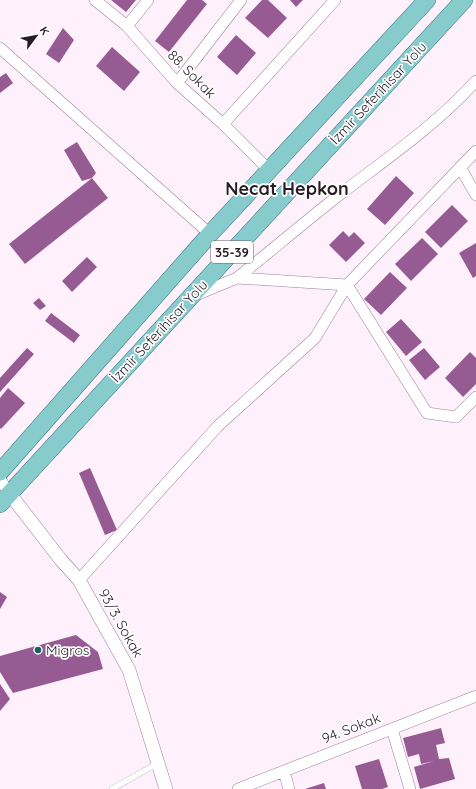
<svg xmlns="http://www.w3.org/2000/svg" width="476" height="789" font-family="Quicksand,sans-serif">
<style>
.building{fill:#975b93}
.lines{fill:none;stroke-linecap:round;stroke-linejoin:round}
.service-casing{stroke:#9b8098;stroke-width:6}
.minor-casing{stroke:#9b8098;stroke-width:12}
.tertiary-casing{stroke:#9b8098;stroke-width:14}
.primary-casing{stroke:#32777d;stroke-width:18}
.service{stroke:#fff;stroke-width:5.5}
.minor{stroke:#fff;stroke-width:11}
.tertiary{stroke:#fff;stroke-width:13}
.primary{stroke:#88cbcd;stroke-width:17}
.poi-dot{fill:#136365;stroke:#fff;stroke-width:1.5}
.labels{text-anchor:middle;stroke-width:3.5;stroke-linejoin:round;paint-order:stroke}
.shield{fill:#fff;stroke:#686168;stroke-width:1}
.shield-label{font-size:13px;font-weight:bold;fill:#281d27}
.street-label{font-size:14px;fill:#281d27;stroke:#fff}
.poi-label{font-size:14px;fill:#281d27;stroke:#fff;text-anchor:start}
.district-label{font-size:18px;font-weight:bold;fill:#281d27;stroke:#fff}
</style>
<rect width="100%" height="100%" fill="#fef1fc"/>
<path class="building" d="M111,0H136L126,12Z
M187,0H202L207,4L169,52L155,41Z
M262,0H268L287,18L268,38L245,18Z
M290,0H303L296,7Z
M63,28L74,40L59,63L46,54Z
M236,35L256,53L237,75L217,57Z
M112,47L140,72L124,91L96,66Z
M6,73L13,83L0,93V77Z
M77,142L96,173L92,178L108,198L25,264L9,244L92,178L82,181L64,150Z
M396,176L414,193L385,225L367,209Z
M452,205L468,221L441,248L425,232Z
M343,231L349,237L354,232L365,243L346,262L329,245Z
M422,238L438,254L411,281L395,264Z
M476,243V276L473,278L459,253Z
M87,257L97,267L72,292L62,281Z
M390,272L407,288L381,315L364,299Z
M39,298L46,306L40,310L33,303Z
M51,313L80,335L74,343L45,321Z
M401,319L422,342L406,356L386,332Z
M27,348L34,354L0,392V378Z
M424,348L440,367L425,380L409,360Z
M470,352L476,358V384L463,397L445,378Z
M8,388L25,403L1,429L0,428V398Z
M90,468L117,530L105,535L79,473Z
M0,592L7,597L0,609Z
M76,635L98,652L103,669L13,693L0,672V656Z
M0,684L10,699L0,711Z
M441,728L445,743L436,745L439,759L449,758L455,779L420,789L414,767L434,761L421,764L419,754L408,757L403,738Z
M379,759L388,787L382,789H362L355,766Z
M324,783L326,789H305Z"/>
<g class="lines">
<defs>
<path id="service" d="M112,789L158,763"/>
<path id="minor" d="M95,0L127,26L177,83L223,124L269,170
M127,26L148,0
M0,48L210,234
M177,83L241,0
M223,124L335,0
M460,167L476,195
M237,278C272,250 307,220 343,192C389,157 437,124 476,81
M347,285L427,413L456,417L476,397
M196,295L237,278L347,285
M0,479L9,493
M79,580L218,426L315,338L347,285L476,151
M392,729L410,789
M284,771L289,789
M238,789L476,696"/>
<path id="tertiary" d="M9,493L61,560L79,580L129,670L166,789"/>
<path id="primary" d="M0,472L210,234L427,0
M0,504L464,0"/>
</defs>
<use href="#service" class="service-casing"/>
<use href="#minor" class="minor-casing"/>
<use href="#tertiary" class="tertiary-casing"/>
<use href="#primary" class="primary-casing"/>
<use href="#service" class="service"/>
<use href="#minor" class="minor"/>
<use href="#tertiary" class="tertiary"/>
<use href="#primary" class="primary"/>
</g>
<circle class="poi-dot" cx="38" cy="650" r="4"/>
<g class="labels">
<rect class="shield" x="211" y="241" width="42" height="22" rx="3"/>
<g class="shield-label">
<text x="232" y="257">35-39</text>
</g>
<g class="street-label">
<text transform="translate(192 74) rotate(45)" y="5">88. Sokak</text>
<text transform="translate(378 93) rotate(-47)" y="5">İzmir Seferihisar Yolu</text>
<text transform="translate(159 331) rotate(-47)" y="5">İzmir Seferihisar Yolu</text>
<text transform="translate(121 623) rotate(61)" y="5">93/3. Sokak</text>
<text transform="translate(351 728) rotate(-21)" y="5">94. Sokak</text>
</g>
<g class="poi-label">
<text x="46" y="655">Migros</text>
</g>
<g class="district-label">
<text x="287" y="195">Necat Hepkon</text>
</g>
</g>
<g transform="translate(36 36) rotate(58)" stroke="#ffffff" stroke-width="3" paint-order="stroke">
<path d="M0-3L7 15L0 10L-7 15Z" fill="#281d27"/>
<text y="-6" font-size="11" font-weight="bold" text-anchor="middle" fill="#281d27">K</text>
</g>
</svg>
